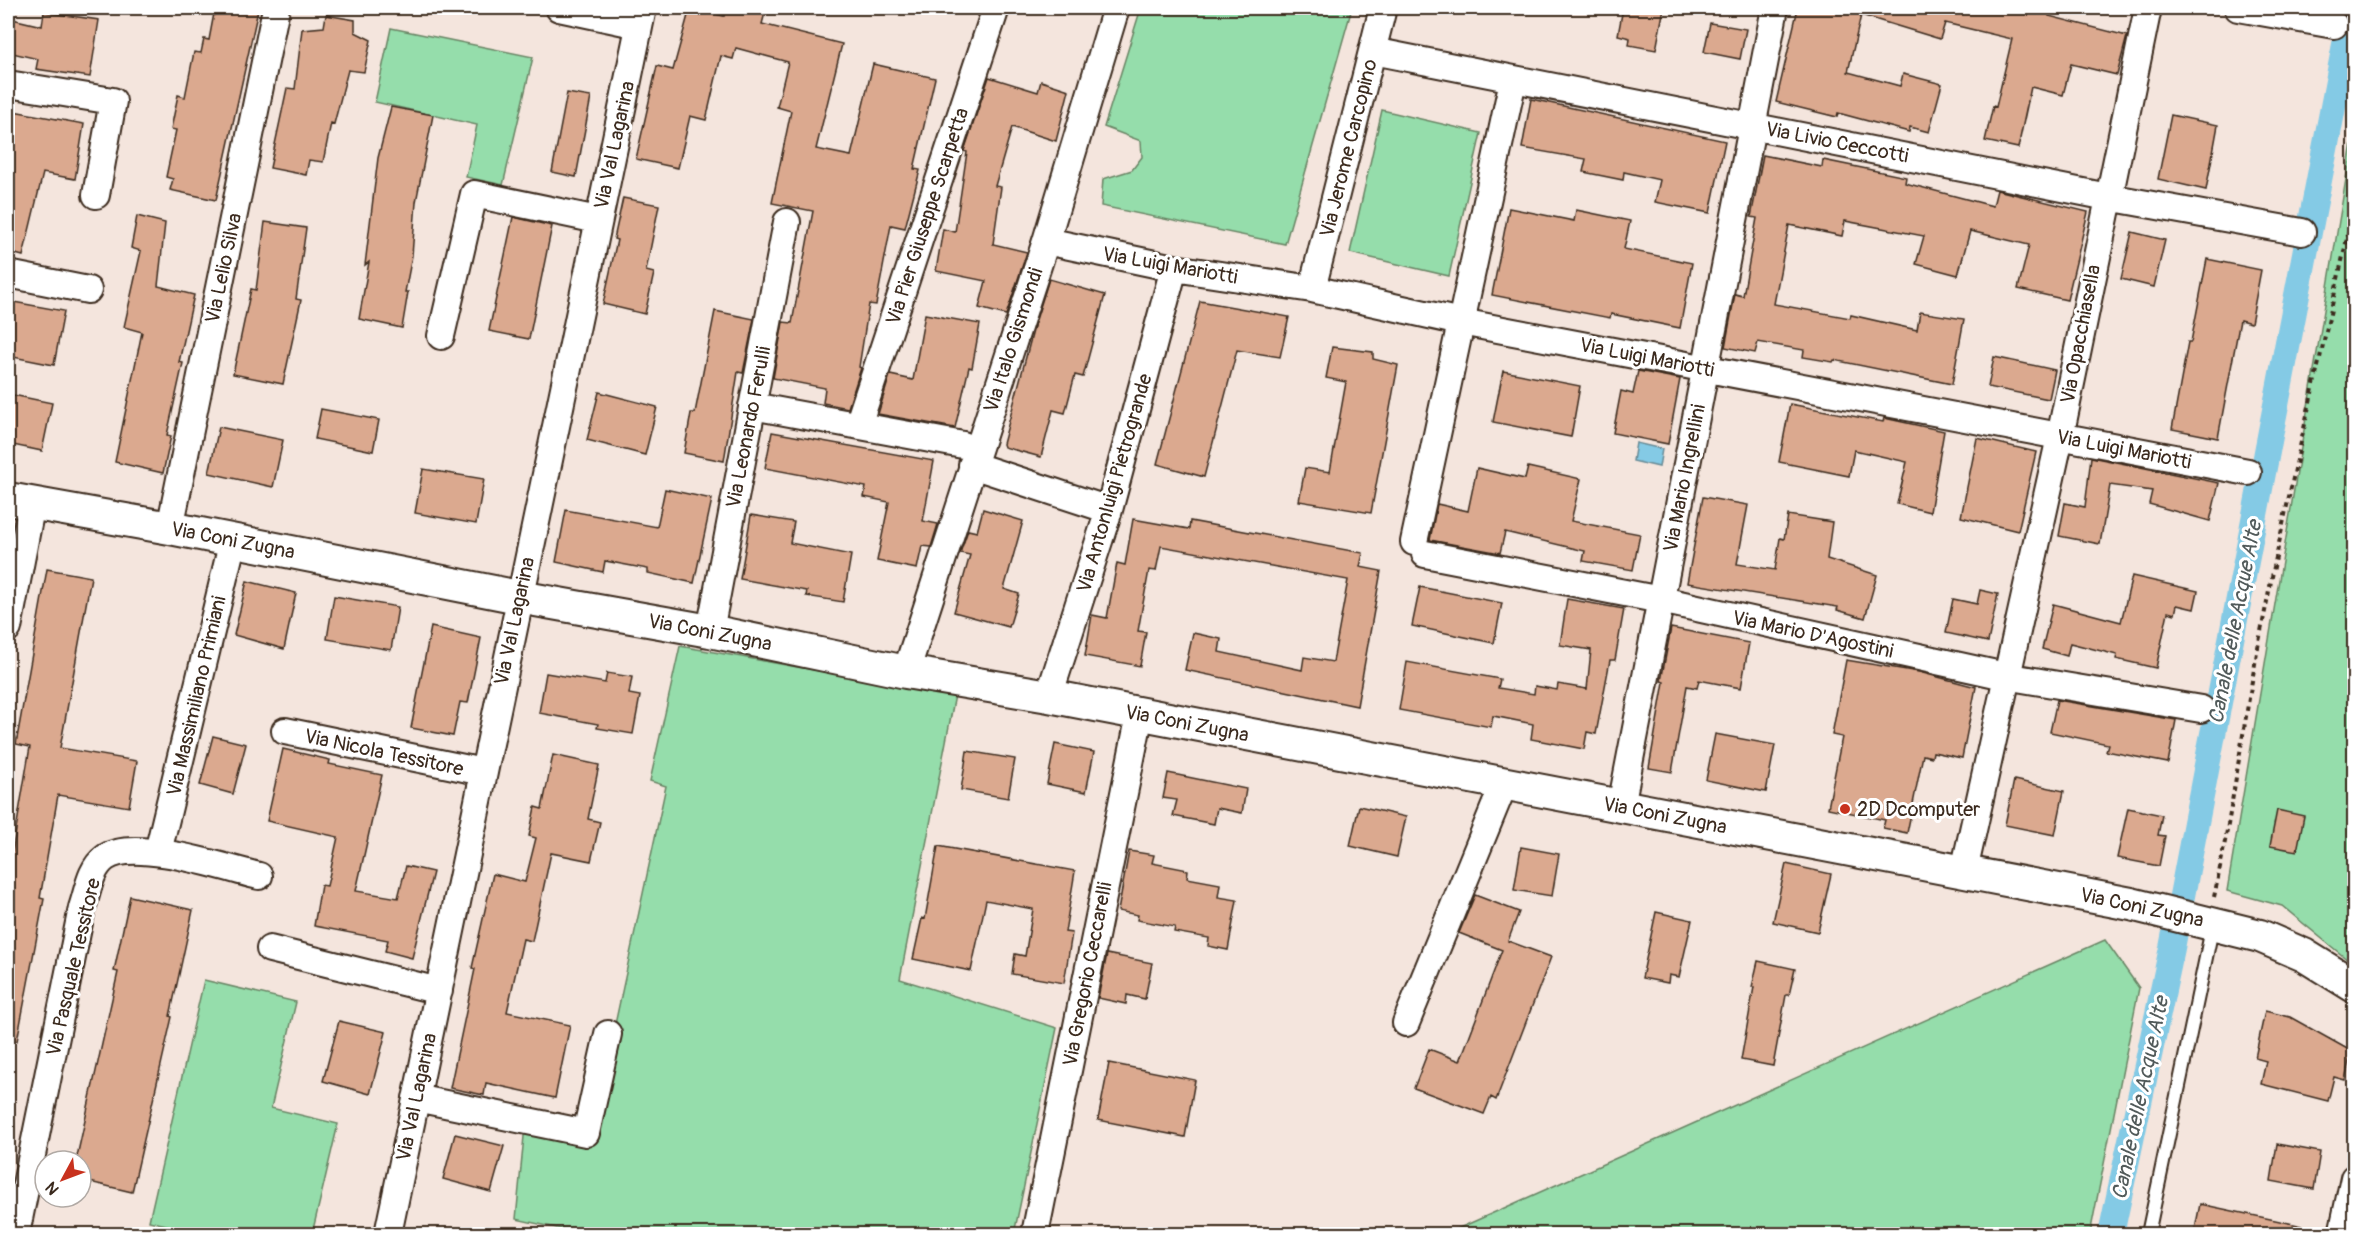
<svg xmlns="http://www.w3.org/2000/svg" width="2362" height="1242" font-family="Pangolin,sans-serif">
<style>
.green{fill:#95ddab;stroke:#688464;stroke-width:1.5}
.water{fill:#84cae5;stroke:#678a95;stroke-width:1.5}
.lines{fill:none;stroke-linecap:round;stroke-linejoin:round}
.canal{stroke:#84cae5;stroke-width:26}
.building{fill:#dba98f;stroke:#3b2a1e;stroke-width:1.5}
.service-casing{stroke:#3b2a1e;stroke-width:16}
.minor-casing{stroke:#3b2a1e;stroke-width:30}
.tertiary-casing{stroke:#3b2a1e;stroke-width:36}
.path{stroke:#3b2a1e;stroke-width:4;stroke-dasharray:4.5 4.5;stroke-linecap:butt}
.service{stroke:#fff;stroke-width:12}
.minor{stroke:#fff;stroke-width:26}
.tertiary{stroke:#fff;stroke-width:32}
.poi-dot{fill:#c8321e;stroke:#fff;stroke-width:2}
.labels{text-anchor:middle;stroke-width:6;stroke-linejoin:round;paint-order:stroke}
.street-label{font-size:20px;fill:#3b2a1e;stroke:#fff}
.poi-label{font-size:20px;fill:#3b2a1e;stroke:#fff;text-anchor:start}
.water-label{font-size:21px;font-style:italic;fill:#515a5a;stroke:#fff}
</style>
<rect width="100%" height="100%" fill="#f4e5dd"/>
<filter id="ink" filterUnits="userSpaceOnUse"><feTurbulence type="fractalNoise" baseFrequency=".0167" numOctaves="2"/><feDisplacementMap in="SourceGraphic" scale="12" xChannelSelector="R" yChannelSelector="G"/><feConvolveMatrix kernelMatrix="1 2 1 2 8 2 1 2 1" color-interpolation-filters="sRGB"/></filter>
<g filter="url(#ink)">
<path class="green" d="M1141,8H1352L1285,244L1101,206L1103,179L1132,170L1142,157L1141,141L1104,127Z
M391,28L533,57L503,185L466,177L477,125L375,102Z
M1382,110L1481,133L1449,276L1350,253Z
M2354,131V965L2282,906L2227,891Z
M680,646L955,695L900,979L1057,1028L1014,1234H584L516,1219L525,1126L589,1146L666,786L650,781Z
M2105,940L2139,988L2090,1234H1446Z
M204,980L296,1002L271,1108L338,1124L312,1234H205L149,1221Z"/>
<path class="water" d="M1636,443L1662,449L1659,467L1633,461Z"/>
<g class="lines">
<path class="canal" d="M2111,1234L2172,948L2352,8"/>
</g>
<path class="building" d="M215,8H248L258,10L216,200L170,190L173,179L166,177L176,130L171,129L178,95L185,97L194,52L201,53L204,39L209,40Z
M690,8L724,16L726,8H744L765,13L762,24L842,44L816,149L851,156L873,64L935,78L914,169L920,170L905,228L891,225L876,305L869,304L859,367L861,368L848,408L823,403L825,388L773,378L783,322L792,323L813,211L772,203L791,111L777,107L788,62L736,48L733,59L721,56L706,120L690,116L678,168L636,159L657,66L673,70Z
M1623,8H1664L1656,50L1629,45L1630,38L1618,35Z
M1798,8H2051L2049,16L2127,36L2117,75L2071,64L2063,95L2031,87L2018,148L1985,141L1993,106L1996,107L2012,39L1945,23L1940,39L1861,15L1848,72L1900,86L1903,74L1942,84L1929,132L1910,127L1909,132L1838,113L1837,117L1776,102Z
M44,12L99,20L90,77L36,69L38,59L8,52V18L42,26Z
M326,15L355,20V32L371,40L364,72L348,70L334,124L331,123L323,162L309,160L306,175L270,168L287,88L295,89L302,29L324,27Z
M1710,23L1746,29L1740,59L1704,52Z
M989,77L1038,92L1041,81L1069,90L1056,141L1012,127L995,186L1001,187L993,244L1027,252L1006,315L979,308L986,281L936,271L943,229L955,232L967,152L964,151Z
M567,93L591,97L576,177L552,172Z
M1531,99L1725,141L1710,213L1655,202L1660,180L1624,172L1623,180L1583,172L1586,159L1522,148Z
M391,107L433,115L416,202L412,256L405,292H408L402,328L359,319L369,262L365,265L378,158Z
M8,110L84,124L75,179L43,173L23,256L8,252Z
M2171,115L2218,125L2206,190L2158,179Z
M1763,155L1822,167L1823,160L1906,177L1905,183L1993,206L1997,190L2088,212L2067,300L2018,289L2029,245L1970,231L1958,275L1916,264L1924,236L1845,221L1842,236L1789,225L1774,304L1850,318L1851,315L1917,330L1920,312L1964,319L1952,384L1834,360L1833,362L1803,357L1804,350L1758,342L1755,353L1725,347L1735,294L1743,296L1757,218L1751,217Z
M623,198L659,205L646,271L654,273L645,314L603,304L617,240L614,239Z
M1509,208L1574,221L1576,210L1630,221L1624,249L1692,263L1680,328L1611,314L1610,318L1492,295Z
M137,216L165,223L158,286L194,295L179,362L183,363L167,435L171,436L163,473L115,462L142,332L124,327L141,251L131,248Z
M513,217L552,226L529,339L489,331Z
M265,222L306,228L296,299L301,300L283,384L233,374L251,289L256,290Z
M2132,232L2165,240L2154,287L2121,279Z
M2207,259L2261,270L2251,323L2240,320L2218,438L2172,429L2188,342H2191Z
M1049,279L1105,295L1083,377L1075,375L1065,413L1053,410L1041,457L1004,447L1003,444L1035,323Z
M8,301L64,311L54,365L8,356Z
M1200,301L1289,317L1280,357L1237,350L1204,477L1157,464Z
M715,311L754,319L743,373L738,372L724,461L684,453L691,413H695Z
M925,314L980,324L972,368L969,367L955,428L878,414L890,375L913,380Z
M1332,347L1373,352V359L1398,365L1371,513L1299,501L1305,468L1330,472L1346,382L1326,378Z
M1994,357L2055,370L2049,399L1988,387Z
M1503,371L1580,386L1571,437L1493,422Z
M1638,371L1680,379L1668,444L1613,433L1621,391L1633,394Z
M599,392L657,407L645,455L587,440Z
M8,394L52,403L42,451L8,444Z
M1790,404L1883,422L1884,418L1944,431L1930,512L1897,504L1907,462L1854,450L1849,476L1779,462Z
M321,409L379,420L373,451L315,439Z
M219,427L283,440L273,487L209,473Z
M772,432L934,461L923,521L938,524L931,547L922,546L917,569L877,561L889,502L864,497L866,487L765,468Z
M1977,438L2036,452L2018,531L1961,517Z
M2091,457L2219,483L2210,521L2149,504L2152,491L2110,485L2100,544L2059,536L2065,503L2085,507Z
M1528,467L1581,479L1571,521L1640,534L1633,570L1583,561L1585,551L1505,532L1500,553L1430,540L1437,504L1468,511L1477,468L1525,479Z
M423,469L484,479L476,524L415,513Z
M665,489L712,499L694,583L648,573V569L605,561L603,572L556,562L566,510L657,527Z
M1703,497L1748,505L1737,564L1775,570L1780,538L1784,539L1788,515L1832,522L1827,559L1877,575L1865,618L1837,610L1838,607L1687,583Z
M983,509L1023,521L1004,589L1019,594L1009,627L954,612L970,555L960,553L968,530L977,532Z
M751,515L794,522L790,543L851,555L843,602L806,596L807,591L740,579Z
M1133,519L1189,529L1190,521L1363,553L1360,567L1381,571L1357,706L1185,670L1193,633L1221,639L1219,652L1302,670L1304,657L1333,662L1348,580L1161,546L1156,571L1149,570L1138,631L1146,632L1140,666L1085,656L1092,615L1107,618L1117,563L1125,565Z
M47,569L91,577L60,748L137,761L129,807L58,795L40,898L44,899L17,1041L8,1040V877L30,747L16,744Z
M2132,576L2198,591L2194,609L2177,605L2175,614L2168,612L2156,668L2116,659L2117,655L2070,643L2067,656L2042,649L2053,604L2121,622Z
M247,581L296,593L284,649L234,635Z
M1420,587L1502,603L1494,643L1412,626Z
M1980,590L1998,594L1988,642L1946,633L1953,599L1977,604Z
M334,596L398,607L391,650L327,639Z
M1567,599L1624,609L1615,660H1610L1596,734L1587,732L1584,749L1531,739L1533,724L1493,716L1491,727L1399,710L1407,662L1500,679L1498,688L1534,694L1535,686L1557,690L1558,684L1587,689L1591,650L1560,645Z
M431,627L481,638L468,703L460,702L453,736L411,728Z
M1671,628L1749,643L1741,688L1699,680L1697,688L1687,686L1672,772L1649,768L1664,682L1661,681Z
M1846,660L1919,672L1976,687L1962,758L1933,752L1932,757L1923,755L1907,833L1883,828L1885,820L1828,808L1842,737L1832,735Z
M546,673L605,683L607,673L632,677L629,694L640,696L633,734L597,728L598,724L539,713Z
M2057,700L2176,720L2168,763L2106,751L2108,744L2050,732Z
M1715,734L1775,745L1766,792L1706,780Z
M213,736L246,744L233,794L200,785Z
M1055,744L1094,752L1086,792L1047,784Z
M283,749L330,760L329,764L382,775L356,891L398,898L406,866L433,872L412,958L385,951L388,940L314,926L321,885L327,886L338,837L267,821Z
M967,751L1015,759L1008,798L961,790Z
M553,755L599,765L588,819L600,822L591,861L551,853L532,941L523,939L507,1012L570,1025L555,1098L486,1083L484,1095L450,1088L475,969L472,968L493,874L525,882L536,838L529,836L535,807L542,809Z
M1168,773L1246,789L1242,813L1217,808L1214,824L1173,816L1177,800L1163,798Z
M2014,780L2064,791L2055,835L2005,825Z
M1359,806L1406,817L1397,857L1350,846Z
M2128,808L2162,815L2158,835L2165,836L2159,866L2117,858Z
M2277,810L2304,816L2297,851L2270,846Z
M938,846L1075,871L1065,932L1072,933L1064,983L1012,974L1015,954L1025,956L1033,909L986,900L971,971L913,959L922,918L925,919Z
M1521,847L1559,854L1552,896L1514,890Z
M1129,851L1154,855L1152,863L1188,870L1187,878L1220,884L1218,897L1237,900L1228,950L1208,946L1209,938L1174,932L1175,927L1137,920L1138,915L1118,911Z
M1786,864L1831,874L1818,932L1773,922Z
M1475,895L1519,912L1508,941L1551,957L1496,1100L1491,1097L1484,1114L1414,1088L1429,1049L1460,1061L1502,950L1459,933Z
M130,896L193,910L170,1016L172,1017L132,1192L81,1180V1161H76L118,972L114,971Z
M1656,912L1692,920L1679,977L1669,975L1668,983L1642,978Z
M1107,954L1152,963L1145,999L1127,995L1126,1004L1098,998Z
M1758,961L1795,969L1789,995H1786L1773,1066L1741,1060L1754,987H1752Z
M2265,1011L2290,1017L2351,1051L2345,1080L2334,1077L2328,1101L2261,1084L2266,1061L2255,1058Z
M339,1021L386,1032L370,1094L323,1081Z
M1109,1063L1195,1080L1185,1137L1098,1120Z
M455,1134L504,1146L491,1192L443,1179Z
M2277,1144L2320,1152L2314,1189L2271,1181Z
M2200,1204L2303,1226L2302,1234H2194Z"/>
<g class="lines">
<defs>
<path id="service" d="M2148,1234L2213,924"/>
<path id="minor" d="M559,8L639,25
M2238,8L2334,25
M1373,51L2108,197L2302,232
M8,84L113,101L96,195
M1046,241L1174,268L1312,289L1461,322L2248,472
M8,274L88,290
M1312,289L1383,8
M441,336L474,194L598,220
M752,406L963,445
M858,425L996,8
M972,465L1109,510
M170,528L276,8
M1414,542L1513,80
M1425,554L1661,600L2005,676L2201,709
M8,628L32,503
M710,631L787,222
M906,672L1046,241L1116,8
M1049,696L1109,510L1174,268
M285,731L483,772
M1621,806L1775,8
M158,852L233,540
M1964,871L2060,437L2148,8
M270,949L439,991
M1406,1023L1504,784
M416,1098L586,1133L608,1034
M16,1234L82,908C88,891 90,869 105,858C133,837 226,868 259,876
M388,1234L643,8
M1035,1234L1140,714
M2342,1234L2354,1178"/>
<path id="tertiary" d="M8,499L170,528L519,597L710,631L906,672L1049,696L2131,904L2260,936L2304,955L2354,986"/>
</defs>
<use href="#service" class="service-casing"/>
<use href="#minor" class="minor-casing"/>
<use href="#tertiary" class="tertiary-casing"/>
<path class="path" d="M2214,897C2232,813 2243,727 2259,642C2287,496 2322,352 2354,207"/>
<use href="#service" class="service"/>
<use href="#minor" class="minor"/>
<use href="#tertiary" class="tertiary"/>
</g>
</g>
<circle class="poi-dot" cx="1845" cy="809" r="6"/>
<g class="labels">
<g class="street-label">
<text transform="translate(1837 142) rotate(11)" y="7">Via Livio Ceccotti</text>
<text transform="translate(614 145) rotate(-78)" y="7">Via Val Lagarina</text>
<text transform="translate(1348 148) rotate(-76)" y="7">Via Jerome Carcopino</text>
<text transform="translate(927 216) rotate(-72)" y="7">Via Pier Giuseppe Scarpetta</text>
<text transform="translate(1170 265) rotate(10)" y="7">Via Luigi Mariotti</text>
<text transform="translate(223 268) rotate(-78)" y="7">Via Lelio Silva</text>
<text transform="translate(2080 334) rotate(-79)" y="7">Via Opacchiasella</text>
<text transform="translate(1013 340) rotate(-72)" y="7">Via Italo Gismondi</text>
<text transform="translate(1647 357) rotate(11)" y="7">Via Luigi Mariotti</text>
<text transform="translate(748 427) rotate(-79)" y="7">Via Leonardo Ferulli</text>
<text transform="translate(2124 449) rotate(11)" y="7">Via Luigi Mariotti</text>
<text transform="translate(1684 478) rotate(-79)" y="7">Via Mario Ingrellini</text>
<text transform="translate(1114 483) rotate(-74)" y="7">Via Antonluigi Pietrogrande</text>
<text transform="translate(233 540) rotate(11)" y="7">Via Coni Zugna</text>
<text transform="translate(514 621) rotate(-78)" y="7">Via Val Lagarina</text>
<text transform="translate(710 632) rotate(11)" y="7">Via Coni Zugna</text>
<text transform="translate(1813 634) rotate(12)" y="7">Via Mario D'Agostini</text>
<text transform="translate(196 696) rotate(-77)" y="7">Via Massimiliano Primiani</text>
<text transform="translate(1187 723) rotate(11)" y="7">Via Coni Zugna</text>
<text transform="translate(384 752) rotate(12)" y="7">Via Nicola Tessitore</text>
<text transform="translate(1665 815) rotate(11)" y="7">Via Coni Zugna</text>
<text transform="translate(2142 907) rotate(12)" y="7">Via Coni Zugna</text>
<text transform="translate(73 967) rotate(-77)" y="7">Via Pasquale Tessitore</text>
<text transform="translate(1087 974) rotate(-79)" y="7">Via Gregorio Ceccarelli</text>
<text transform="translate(416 1097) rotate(-78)" y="7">Via Val Lagarina</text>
</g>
<g class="poi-label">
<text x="1857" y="816">2D Dcomputer</text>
</g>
<g class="water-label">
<text transform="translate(2235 622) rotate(-79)" y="7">Canale delle Acque Alte</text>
<text transform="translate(2140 1098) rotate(-78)" y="7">Canale delle Acque Alte</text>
</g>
</g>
<rect width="2362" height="1242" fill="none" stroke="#fff" stroke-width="30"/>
<rect x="15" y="15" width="2332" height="1212" fill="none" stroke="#3b2a1e" stroke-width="2" filter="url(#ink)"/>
<g transform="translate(63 1179) rotate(229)"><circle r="28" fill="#ffffff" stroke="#b1aaa5" stroke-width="1.5"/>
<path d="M0-4.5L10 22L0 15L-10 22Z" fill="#c8321e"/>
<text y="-9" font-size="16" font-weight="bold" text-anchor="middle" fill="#3b2a1e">N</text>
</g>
</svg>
